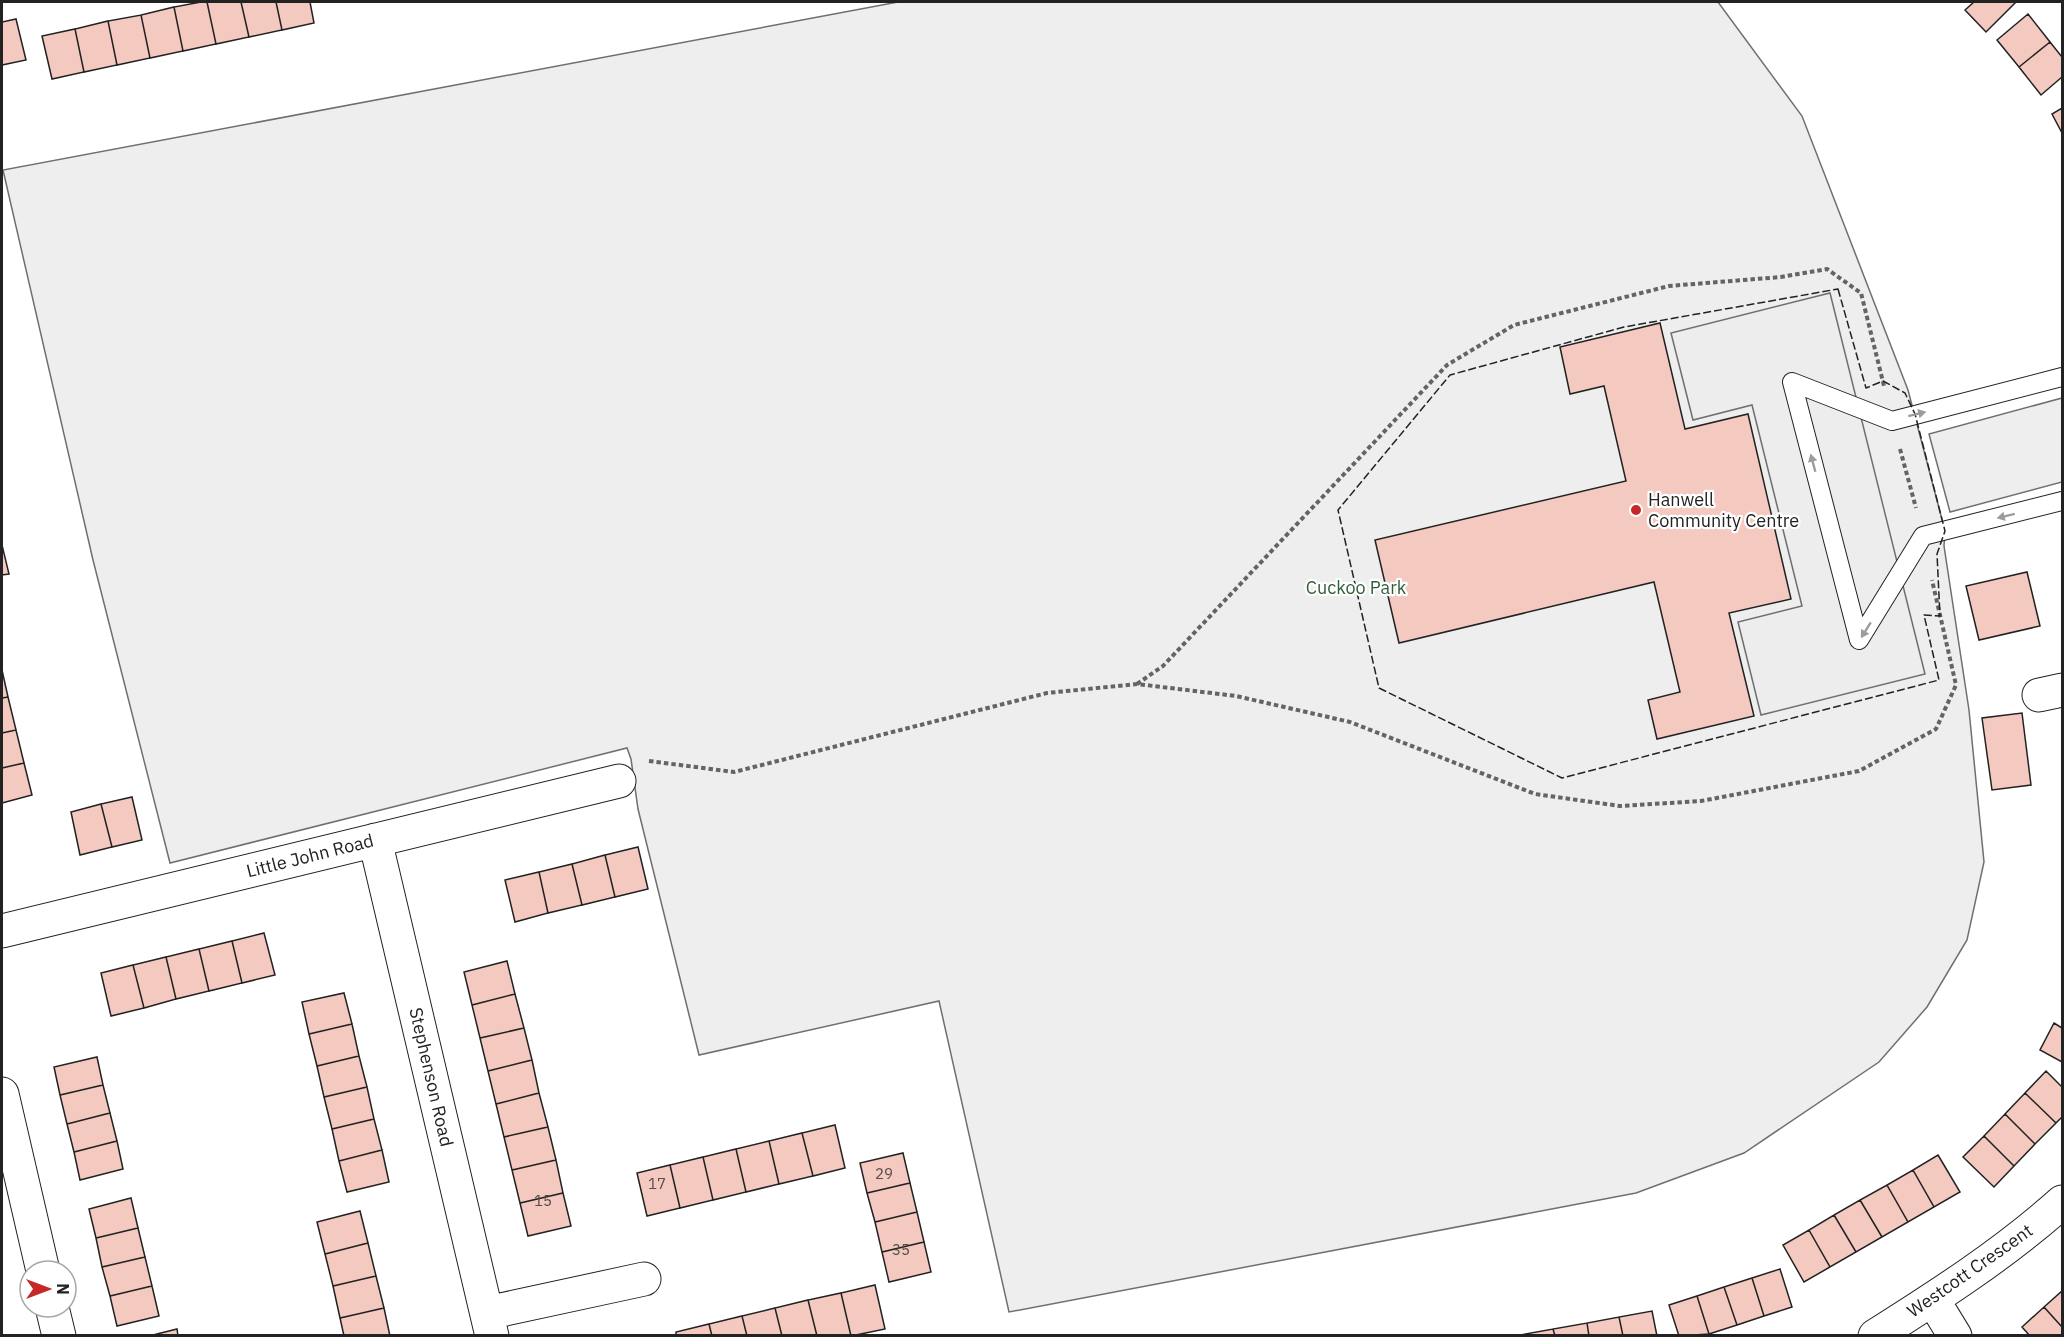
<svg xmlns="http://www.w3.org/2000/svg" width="2064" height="1337" font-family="'IBM Plex Sans',sans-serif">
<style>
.green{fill:#eee;stroke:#6f6f6f;stroke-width:1.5}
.parking{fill:#ededed;stroke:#6f6f6f;stroke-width:1.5}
.building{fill:#f3c9c0;stroke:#222;stroke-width:1.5}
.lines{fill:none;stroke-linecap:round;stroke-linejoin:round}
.service-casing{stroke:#222;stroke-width:20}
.minor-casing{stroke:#222;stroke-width:35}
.path{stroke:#646464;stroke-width:4;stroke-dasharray:4.5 3;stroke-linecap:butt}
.service{stroke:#fff;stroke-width:18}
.minor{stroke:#fff;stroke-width:33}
.fence{stroke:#222;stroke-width:1.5;stroke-dasharray:8 3;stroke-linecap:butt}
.oneway{fill:#9c9c9c}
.poi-dot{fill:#c62828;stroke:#fff;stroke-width:2}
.labels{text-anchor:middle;stroke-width:4.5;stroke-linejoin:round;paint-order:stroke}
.number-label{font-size:15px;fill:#564c4a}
.poi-label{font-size:18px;fill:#222;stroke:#fff;text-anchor:start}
.park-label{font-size:18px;fill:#2f5e38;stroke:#fff}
.street-label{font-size:18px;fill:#222;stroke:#fff}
</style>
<rect width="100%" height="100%" fill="#fff"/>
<path class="green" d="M898,2H1718L1802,116L1908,390L1945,531L1944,546L1969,710L1984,862L1967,940L1927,1007L1879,1062L1744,1153L1636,1193L1009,1312L939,1001L699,1055L638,809L631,759L627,748L170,863L93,560L3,170Z
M2062,398V482L1950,512L1929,434Z"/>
<path class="parking" d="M1830,293L1925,674L1761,715L1738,622L1802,606L1752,405L1693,420L1671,333Z"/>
<path class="building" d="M201,2H207L216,44L183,51L174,7Z
M207,2H241L249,37L216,44Z
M241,2H276L282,30L249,37Z
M276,2H310L314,23L282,30Z
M1974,2H2016L1986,32L1965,10Z
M174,7L183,51L150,58L141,15Z
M2028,14L2050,42L2019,67L1997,40Z
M141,15L150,58L117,65L108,21Z
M16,19L26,60L2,65V22Z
M108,21L117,65L84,72L75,29Z
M75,29L84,72L52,79L42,36Z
M2050,42L2062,57V77L2041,95L2019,67Z
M2062,108V133L2052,114Z
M1660,323L1685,429L1748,414L1791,599L1729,613L1754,716L1657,739L1648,700L1680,692L1654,582L1399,643L1375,540L1626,481L1604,386L1570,394L1560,347Z
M2,545L9,574L2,575Z
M2027,572L2040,626L1979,640L1966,586Z
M2,670L8,697L2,698Z
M8,697L16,730L2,733V698Z
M2022,713L2031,785L1992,790L1982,718Z
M16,730L24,763L2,768V733Z
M24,763L32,795L2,803V768Z
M132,797L142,840L112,847L101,804Z
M101,804L112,847L80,855L71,812Z
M638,847L648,889L615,897L605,855Z
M605,855L615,897L582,905L572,864Z
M572,864L582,905L548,913L539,872Z
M539,872L548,913L515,922L505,880Z
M264,933L275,975L242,983L232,941Z
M232,941L242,983L209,991L199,949Z
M199,949L209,991L176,999L166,957Z
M166,957L176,999L144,1008L133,965Z
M507,961L515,994L472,1005L464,972Z
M133,965L144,1008L111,1016L101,973Z
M344,993L352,1024L309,1034L302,1002Z
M515,994L524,1028L480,1038L472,1005Z
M2054,1023L2062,1028V1062L2040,1050Z
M352,1024L359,1056L317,1066L309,1034Z
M524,1028L532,1060L488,1071L480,1038Z
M359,1056L367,1087L324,1097L317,1066Z
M97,1057L103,1085L60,1095L54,1067Z
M532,1060L539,1093L496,1104L488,1071Z
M2046,1071L2062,1087V1117L2056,1123L2025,1093Z
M103,1085L110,1113L67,1124L60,1095Z
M367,1087L374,1119L332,1129L324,1097Z
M539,1093L548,1127L504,1137L496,1104Z
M2025,1093L2056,1123L2035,1144L2005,1114Z
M110,1113L117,1141L74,1152L67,1124Z
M2005,1114L2035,1144L2014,1166L1984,1136Z
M374,1119L382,1150L339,1161L332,1129Z
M835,1125L845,1168L813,1176L802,1133Z
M548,1127L556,1160L512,1170L504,1137Z
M802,1133L813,1176L779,1184L769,1141Z
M1984,1136L2014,1166L1994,1187L1963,1157Z
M117,1141L123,1169L80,1180L74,1152Z
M769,1141L779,1184L746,1192L736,1149Z
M736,1149L746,1192L713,1200L703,1157Z
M382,1150L389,1182L347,1192L339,1161Z
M903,1153L910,1183L867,1193L860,1163Z
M1938,1155L1960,1192L1934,1207L1913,1170Z
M703,1157L713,1200L680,1208L670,1165Z
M556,1160L563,1193L520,1203L512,1170Z
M670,1165L680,1208L647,1216L637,1173Z
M1913,1170L1934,1207L1908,1222L1887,1185Z
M910,1183L917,1212L875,1222L867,1193Z
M1887,1185L1908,1222L1882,1237L1860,1200Z
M563,1193L571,1226L528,1236L520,1203Z
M131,1198L138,1228L96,1238L89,1209Z
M1860,1200L1882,1237L1856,1252L1834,1215Z
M360,1211L368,1243L325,1254L317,1222Z
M917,1212L924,1242L882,1252L875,1222Z
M1834,1215L1856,1252L1830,1267L1809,1230Z
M138,1228L145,1257L102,1267L96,1238Z
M1809,1230L1830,1267L1804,1282L1783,1245Z
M924,1242L931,1272L889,1282L882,1252Z
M368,1243L376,1276L333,1286L325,1254Z
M145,1257L152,1286L110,1296L102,1267Z
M1780,1269L1792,1307L1764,1316L1752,1278Z
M376,1276L384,1308L340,1318L333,1286Z
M1752,1278L1764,1316L1737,1325L1724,1287Z
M875,1285L885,1329L851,1336L841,1293Z
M152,1286L159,1316L117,1326L110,1296Z
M1724,1287L1737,1325L1709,1334L1697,1296Z
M2062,1291V1327L2044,1307Z
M841,1293L851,1336H817L808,1300Z
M1697,1296L1709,1334L1679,1336L1669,1305Z
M808,1300L817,1336H782L775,1308Z
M2044,1307L2062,1327V1336H2030L2022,1327Z
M384,1308L390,1336H344L340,1318Z
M775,1308L782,1336H747L742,1316Z
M1652,1311L1657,1336H1623L1619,1317Z
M742,1316L747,1336H712L709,1324Z
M1619,1317L1623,1336H1589L1587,1323Z
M1587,1323L1589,1336H1555L1553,1329Z
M709,1324L712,1336H676V1332Z
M177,1329L178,1336H149Z
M1553,1329L1555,1336L1520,1335Z"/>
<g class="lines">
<defs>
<path id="service" d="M2062,377L1892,421L1792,382L1859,640L1923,536L2062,501"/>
<path id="minor" d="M2039,695L2062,690
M375,840L492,1336
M2,931L619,781
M2,1094L43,1271
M1933,1300L1955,1336
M52,1307L59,1336
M487,1313L644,1279
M1875,1336C1940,1295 2005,1253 2062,1202"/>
</defs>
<use href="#service" class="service-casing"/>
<use href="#minor" class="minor-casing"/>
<path class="path" d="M1900,449L1916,508
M1137,684L1163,666L1447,365L1514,325L1669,286L1781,277L1827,269L1861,293L1884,386
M649,761L734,772L1047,693L1137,684L1236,696L1350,722L1535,794L1620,806L1701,801L1859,771L1936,729L1956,685L1932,580"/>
<use href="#service" class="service"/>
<use href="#minor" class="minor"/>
<path class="fence" d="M1838,289L1866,388L1883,381L1905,393L1915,414L1945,531L1937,554L1940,616L1924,615L1939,680L1562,778L1379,688L1338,510L1450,375L1624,327Z"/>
</g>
<defs><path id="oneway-solid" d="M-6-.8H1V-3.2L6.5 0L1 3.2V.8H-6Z" transform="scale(1.5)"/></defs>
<g class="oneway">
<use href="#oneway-solid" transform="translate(1917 414) rotate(-14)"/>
<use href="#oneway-solid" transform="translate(1813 463) rotate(-105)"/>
<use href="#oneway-solid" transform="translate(2006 516) rotate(166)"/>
<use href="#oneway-solid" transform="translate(1866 630) rotate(122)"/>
</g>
<circle class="poi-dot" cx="1636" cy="510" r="6"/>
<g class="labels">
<g class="number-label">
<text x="884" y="1179">29</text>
<text x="657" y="1189">17</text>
<text x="543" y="1206">15</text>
<text x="901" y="1255">35</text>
</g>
<g class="poi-label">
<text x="1648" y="506">Hanwell<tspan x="1648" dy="21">Community Centre</tspan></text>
</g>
<g class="park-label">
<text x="1356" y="594">Cuckoo Park</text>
</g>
<g class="street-label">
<text transform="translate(310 856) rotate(-14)" y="6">Little John Road</text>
<text transform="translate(431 1077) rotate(77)" y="6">Stephenson Road</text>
<text transform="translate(1970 1271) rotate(-35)" y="6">Westcott Crescent</text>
</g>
</g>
<rect width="2064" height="1337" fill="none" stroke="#222222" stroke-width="6"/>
<g transform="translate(48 1289) rotate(90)"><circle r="28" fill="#ffffff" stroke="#a7a7a7" stroke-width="1.5"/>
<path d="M0-4.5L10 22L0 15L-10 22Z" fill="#c62828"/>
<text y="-9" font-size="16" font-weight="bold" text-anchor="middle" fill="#222222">N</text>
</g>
</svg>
